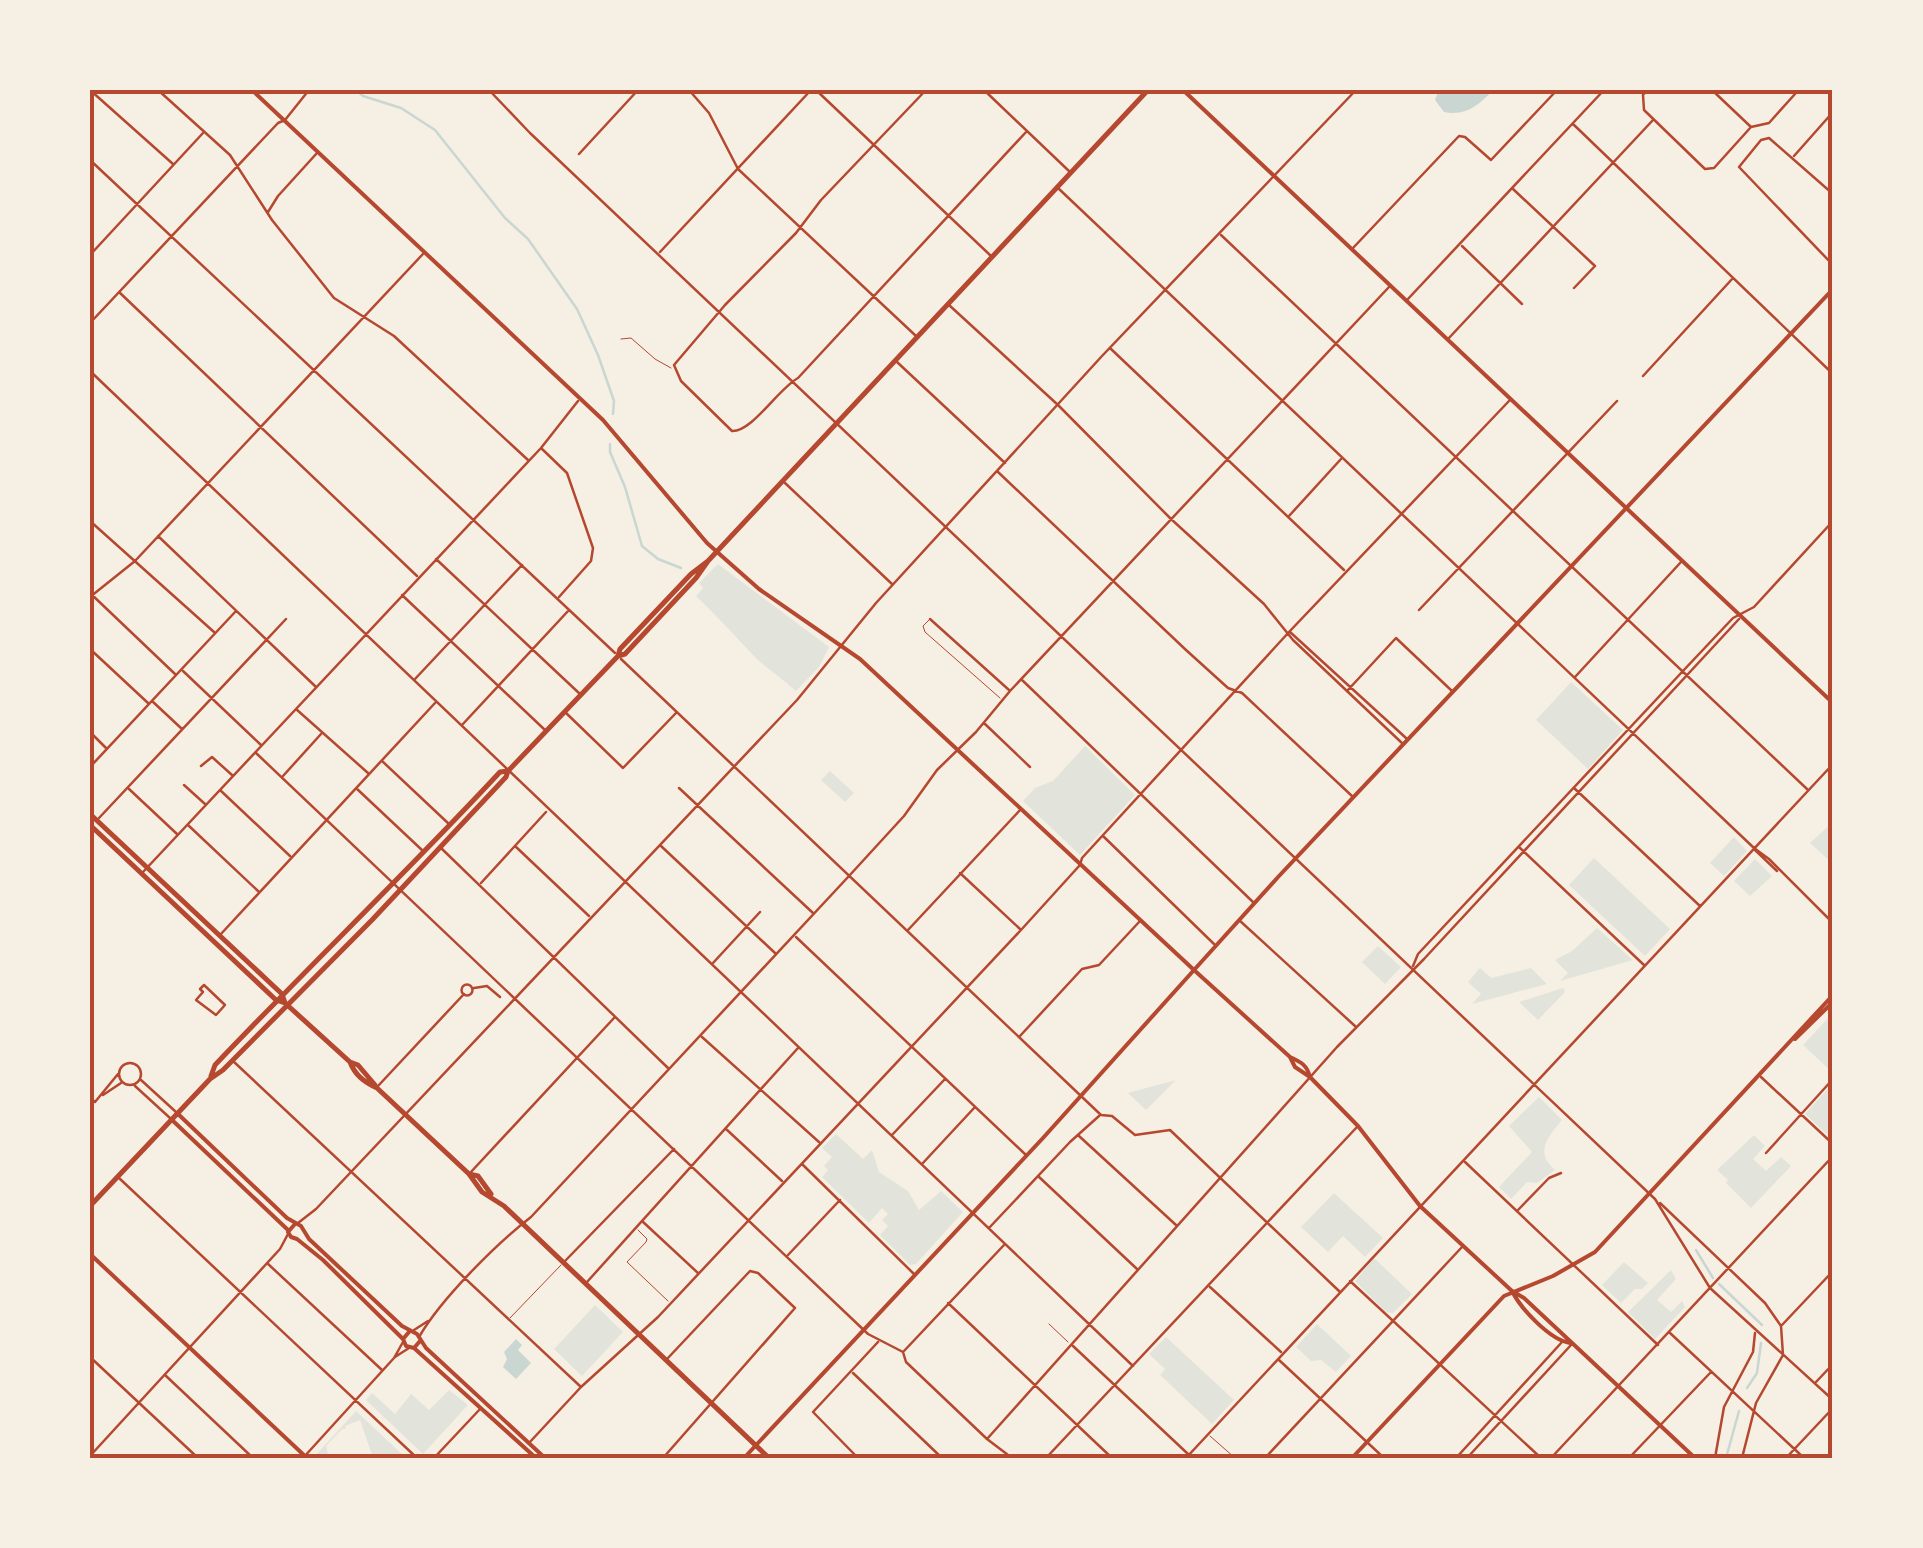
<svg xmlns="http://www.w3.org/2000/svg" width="1923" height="1548" font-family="'DejaVu Sans',sans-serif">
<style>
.green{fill:#e2e4dc}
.water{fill:#c9d6d2}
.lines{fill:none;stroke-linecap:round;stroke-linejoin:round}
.stream{stroke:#c9d6d2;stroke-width:2.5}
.service{stroke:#b5482f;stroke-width:1}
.pedestrian{stroke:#b5482f;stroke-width:2.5}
.minor{stroke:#b5482f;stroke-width:2.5}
.tertiary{stroke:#b5482f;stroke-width:4}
.secondary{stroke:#b5482f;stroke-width:4}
.primary{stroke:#b5482f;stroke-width:5}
.neatline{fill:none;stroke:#b5482f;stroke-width:4}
</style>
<rect width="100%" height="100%" fill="#f6efe4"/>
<path class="green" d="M718,564L829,647L819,667L796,691C782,678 764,667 752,654C734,635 716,615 696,596L703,588L699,583Z
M1571,682L1623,730L1588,769L1536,720Z
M1085,746L1135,795L1080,855L1023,801L1035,788L1053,781Z
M830,771L854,793L845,802L821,780Z
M1833,822V864L1810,843Z
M1734,837L1747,851L1724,876L1710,863Z
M1594,858L1670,929L1645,956L1569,885Z
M1755,859L1772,876L1750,896L1734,881Z
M1597,928L1633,960L1560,981L1568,973L1555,960L1572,951Z
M1378,946L1401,967L1385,984L1362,962Z
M1480,968L1491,978L1531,968L1547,984L1472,1004L1481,994L1468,982Z
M1563,988L1565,992L1538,1020L1519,1002Z
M1833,1013V1073L1803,1045Z
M1176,1080L1146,1110L1128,1093Z
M1833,1083V1140L1805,1114Z
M1539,1097L1562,1120C1548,1137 1534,1152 1555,1170L1537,1183L1527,1182L1511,1199L1499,1187L1532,1152L1509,1126Z
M836,1134L863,1159L872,1150L879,1172L908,1191L919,1210L941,1191L963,1212L916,1264L910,1265L880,1235L888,1226L882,1220L888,1214L882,1208L869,1223L822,1177L828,1170L824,1166L832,1157L822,1148Z
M1754,1135L1765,1146L1753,1159L1766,1171L1781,1157L1791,1166L1751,1208L1726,1183L1728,1180L1717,1170Z
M1334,1193L1383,1238L1365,1257L1343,1236L1328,1252L1301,1227Z
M1374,1258L1412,1294L1393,1313L1386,1312L1355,1281Z
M1624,1262L1648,1283L1642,1289H1635L1621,1303L1602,1285Z
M1671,1270L1676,1279L1657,1300L1671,1312L1682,1301L1685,1307L1655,1339L1628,1312Z
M595,1305L623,1332L582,1376L554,1349Z
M1317,1324L1351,1356L1336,1372L1321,1360L1311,1361L1296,1347Z
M1166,1337L1234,1400L1212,1424L1160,1375L1165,1369L1149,1354Z
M449,1390L468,1405L423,1454L366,1400L372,1393L395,1414L411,1394L429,1410Z
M356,1411L406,1458H373L360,1420L345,1426L346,1429H342L326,1446L329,1458L315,1456Z"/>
<path class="water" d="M1439,90H1493C1478,106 1466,116 1444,112L1435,100Z
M516,1339L522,1345L518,1350L531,1363L516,1379L503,1367L507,1359L504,1352Z"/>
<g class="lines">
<path class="stream" d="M356,90L363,96L401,108L435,130L505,218L528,239L577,309L598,355L614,401L613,414
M610,444V452L625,487L642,546L658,559L681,568
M1696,1250L1713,1278
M1719,1284L1762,1325
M1747,1388L1757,1373L1761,1343
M1726,1458L1739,1411"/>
<path class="service" d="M621,339L631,338L655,359L671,368
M929,620L923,626L925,632L1000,698
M638,1230L647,1239L646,1242L627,1262L668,1301
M510,1318L561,1265
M1049,1324L1068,1342
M1210,1436L1235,1458"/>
<path class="pedestrian" d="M204,985L225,1005L216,1015L196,1000L203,992L200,989Z"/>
<path class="minor" d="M90,90L173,164
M158,90L230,155L272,220L334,298L394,336L528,460
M489,90L530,133L1655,1199L1710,1288L1833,1400
M689,90L709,113L738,169L916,336
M816,90L991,256
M926,90L821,200L796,233L725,305L674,365L681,381L732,431C752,432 778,389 798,378L1027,131
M984,90L1070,172
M1647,90L1643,95L1644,110L1705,169L1714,168L1751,127L1769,123L1795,94L1794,90
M1712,90L1751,127
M1573,124L1833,374
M579,154L638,90
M1794,156L1833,112
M90,160L615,653
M1058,188L1754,848L1769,859L1833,923
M1513,189L1595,266L1574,288
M1833,194L1769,138L1761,140L1739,167L1833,265
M268,212L278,196L317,153
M1221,235L1807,789
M1462,246L1522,304
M1353,248L1459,136L1465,137L1491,160L1557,90
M660,252L811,90
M90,255L203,133
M119,292L417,576
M1407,300L1604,90
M949,305L1058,405L1171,519L1264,604L1293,640L1403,744
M90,323L278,123L285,120L309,90
M1448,339L1653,120
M1111,349L1344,570
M897,362L1005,463
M90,371L1133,1366
M1643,376L1733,278
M541,448L567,473L593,548L591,561L559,597
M998,472L1186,650L1228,688L1242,693L1352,796
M785,483L892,584
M1289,516L1341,459
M90,521L214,632
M158,536L315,686
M436,559L580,694
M90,593L175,674
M402,595L545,730
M90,597L135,561L423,254
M1419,610L1617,401
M930,619L1009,690
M1290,632L1406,738
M90,649L148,703
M621,659L1101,1115L1112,1116L1135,1135L1170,1130L1339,1291
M183,671L261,745
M1575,677L1681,562
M415,679L522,565
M1021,679L1253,902
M1347,691L1396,638L1452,691
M152,701L182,729
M296,709L368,773
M565,712L623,768L676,713
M985,724L1030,767
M462,725L569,610
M90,732L106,748
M256,753L868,1334L903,1352L906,1362L987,1439L1012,1458
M382,761L449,824
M201,766L212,757L232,775
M90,767L236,611
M283,776L321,734
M184,785L205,804
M356,788L423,851
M679,788L813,913
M1574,788L1700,906
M129,789L177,834
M220,790L290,856
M99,818L286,619
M188,825L258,891
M1103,836L1214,944
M515,846L589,916
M661,846L775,953
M1519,847L1644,965
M441,848L668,1068
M1755,850L1777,871
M143,872L541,448L578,401
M960,873L1020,929
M481,883L546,812
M1239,920L1355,1026
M908,930L1021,809
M220,935L435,703
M796,937L1026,1155
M713,963L760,912
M1413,966L1418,954L1682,672L1733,618L1754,607L1833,521
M461.5 990a5.5 5.5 0 1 1 11 0a5.5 5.5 0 1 1-11 0Z
M474,988L487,986L500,997
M1020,1036L1082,969L1099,965L1140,921
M702,1037L819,1142
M233,1061L581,1387
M119 1074a11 11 0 1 1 22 0a11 11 0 1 1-22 0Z
M1761,1077L1833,1144
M141,1080L176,1112
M135,1086L170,1118
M378,1086L464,994
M103,1095L121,1083
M90,1098L95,1102L118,1074
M726,1129L782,1181
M892,1135L945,1079
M1079,1136L1176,1225
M1766,1153L1833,1079
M1465,1162L1658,1345
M802,1164L914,1274
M922,1164L975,1107
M470,1173L614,1018
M1038,1176L1137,1269
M119,1178L417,1458
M1660,1203L1765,1303L1781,1326L1783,1355L1756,1403L1742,1458
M1518,1210L1549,1178L1561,1173
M642,1221L698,1273
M298,1223L316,1209L797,700L876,603L1102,356L1356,90
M989,1228L1070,1142L1099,1116
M788,1255L840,1200
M565,1261L674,1149
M267,1263L382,1370
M1350,1281L1541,1458
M587,1282L798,1048
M1210,1287L1281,1352
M948,1303L1112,1458
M1782,1325L1833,1271
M414,1330L428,1321
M1670,1333L1804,1458
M419,1337C441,1299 496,1244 531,1217L849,876L904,816L937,770L976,732L1010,691L1389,287
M1073,1346L1188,1454
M904,1351L1004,1245
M90,1357L198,1458
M395,1357L409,1348
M1279,1360L1384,1458
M853,1373L942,1458
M165,1375L253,1458
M1816,1382L1833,1364
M987,1439L1337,1047L1424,959L1739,619
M529,1443L581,1387L658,1317L1021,930L1080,865L1082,858L1289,632L1509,401
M90,1456L280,1249L288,1234
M303,1458L394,1358L403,1342
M434,1458L481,1408
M663,1458L795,1308L758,1273L750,1271L667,1359
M858,1458L813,1412L878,1342
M1046,1458L1357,1127
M1186,1458L1833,764
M1265,1458L1462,1247
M1456,1458L1562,1342
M1467,1458L1571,1345
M1551,1458L1833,1156
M1629,1458L1711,1372
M1715,1458L1724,1407L1753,1352L1755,1333
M1786,1458L1833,1408"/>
<path class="tertiary" d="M252,90L603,420L707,543L759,589L860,659L1194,970L1043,1138L744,1458
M1183,90L1833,703
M177,1113L287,1218L301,1226L309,1239L402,1326L417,1334L426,1348L545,1458
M171,1119L288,1230
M295,1224L288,1232L291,1237L297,1239
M297,1239L323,1260L403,1339
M90,1254L307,1458
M1512,1291L1524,1298L1695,1458
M1512,1291C1521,1309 1550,1340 1570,1343
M409,1332L403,1339L406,1346L414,1348L420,1341
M414,1348L536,1458"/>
<path class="secondary" d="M1795,1039L1833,1002
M1290,1057L1295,1067L1310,1077L1358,1126L1420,1206L1512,1291
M1310,1077C1307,1065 1301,1062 1290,1057L1194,970L1279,876L1833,289
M1352,1458L1504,1296L1553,1276L1595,1252L1833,995"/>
<path class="primary" d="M618,656L625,654L696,578L708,561L1148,90
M90,814L282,994L285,1003
M90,825L276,1000L285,1003L350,1062L358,1065L375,1085
M350,1062C355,1075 364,1082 377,1088L469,1174L482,1192L504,1206L769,1458
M211,1076L215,1065C309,966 407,872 500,772L508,771
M469,1174L478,1176L491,1194
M90,1206L210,1079L223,1070L372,920L506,777L508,771L618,656L620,649L691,574L708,561"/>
</g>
<rect width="1923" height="1548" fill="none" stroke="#f6efe4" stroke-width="185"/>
<rect x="92" y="92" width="1738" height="1364" class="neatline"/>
</svg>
